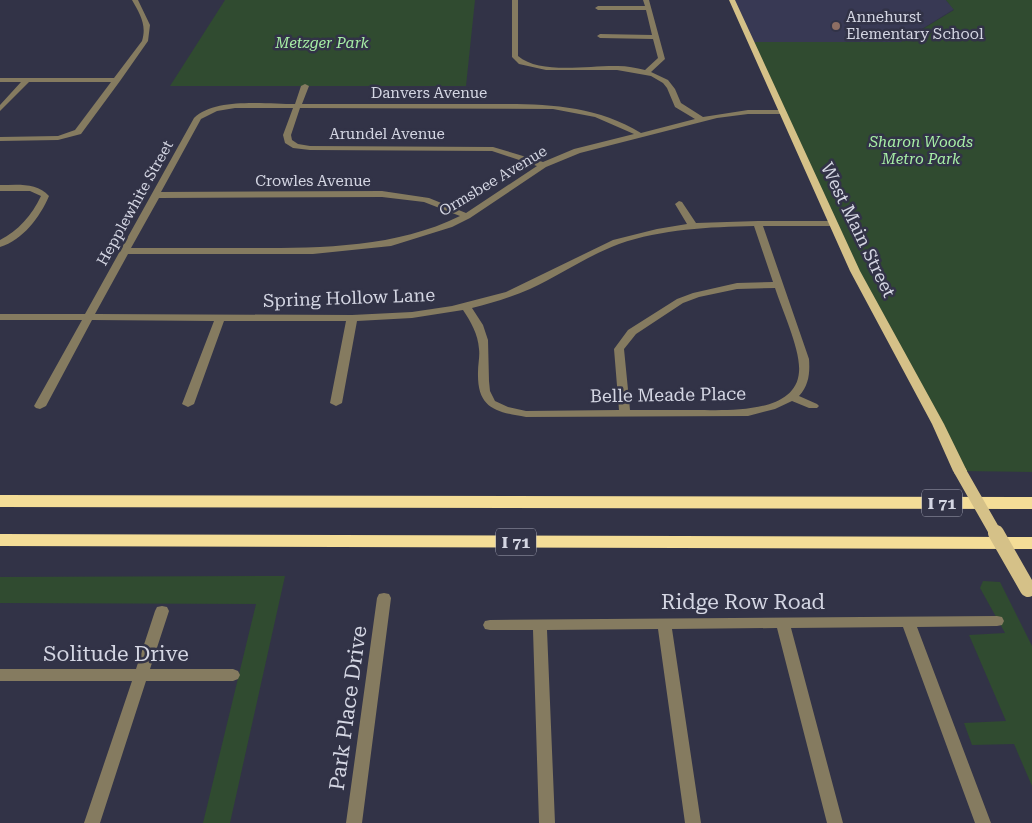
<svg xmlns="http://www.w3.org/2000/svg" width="1032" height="823" font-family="'Roboto Serif',serif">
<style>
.built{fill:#383954}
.green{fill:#304b30}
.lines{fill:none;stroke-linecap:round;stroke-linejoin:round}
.minor{fill:#857b60;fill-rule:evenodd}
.major{fill:#d5c188;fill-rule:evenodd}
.highway{fill:#f4dd97;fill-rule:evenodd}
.major-bridge-far1{stroke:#d5c188;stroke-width:12}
.major-bridge{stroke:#d5c188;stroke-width:16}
.education-dot{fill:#8d6e63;stroke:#323347;stroke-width:2}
.labels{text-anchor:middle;stroke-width:5;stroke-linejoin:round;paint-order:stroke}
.far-poi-label{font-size:15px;fill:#d4d6e3;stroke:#323347;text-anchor:start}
.far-park-label{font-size:15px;font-style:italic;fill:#a7efa6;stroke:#323347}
.far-street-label{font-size:15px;fill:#d4d6e3;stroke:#323347}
.shield{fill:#323347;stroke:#a3a5b4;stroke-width:1}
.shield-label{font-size:16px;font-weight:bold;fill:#d4d6e3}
.street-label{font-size:18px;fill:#d4d6e3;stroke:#323347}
.near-street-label{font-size:21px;fill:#d4d6e3;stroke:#323347}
</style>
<rect width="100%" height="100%" fill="#323347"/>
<path class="built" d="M732,0H946L954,9L901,42H752Z"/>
<path class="green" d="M225,0H475L466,86H170Z
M946,0H1032V472L960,471L882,323L752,42H901L954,10Z
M285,576L230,823H203L256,604L0,603V577Z
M983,581L1000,582L1032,646V786L1014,744L972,745L964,723L1006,721L969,635L1005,633L980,588Z"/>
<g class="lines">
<path class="minor" d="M132,0H138L150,25L148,41L120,81L81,134L58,140L0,141V137L58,136L75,130L111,82H29L0,111V105L21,82H0V78H114L142,41C147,25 140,14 132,0Z
M512,0H518V56C540,75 590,65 618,66C627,66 636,68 645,70L658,58L653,39L600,38L597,36L600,34L652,35L646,10H598L595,8L598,6H645L643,0H649L665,59L651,72L668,80L675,89L681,103L703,117L748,110H782L786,112L782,114H748L717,118L580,153L546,167L470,218L452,227L391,246L313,254H128L95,314L352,315L412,312L452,306L506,292L613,240L657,229L687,224L675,204L679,201L682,202L696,223L758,221H833L836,222V226H763L809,359C810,373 809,385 799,396L817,404L819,406L817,408H809L792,401L775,409L748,416L526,417C495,412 477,408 478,372C478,364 480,356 479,349C478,334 471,322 463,310L412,318L357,321L342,403L336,406L330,403L346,321H224L194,404L188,407L182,404L214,321L92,320L46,406L40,409L36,408L34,406L82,320H0V314H85L194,118C215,97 267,104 295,104L301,86L305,84L309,86L302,104C353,104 404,104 455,104C519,105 584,98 641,133L695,119L675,107L667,88L663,83L651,76L617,70H546L519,64L512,57ZM235,108H293L283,135L285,143L293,148L310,150L492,151L537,166L466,213L429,198L382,191L161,192L201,119L217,111ZM300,108L553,109L595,117L634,134L574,149L543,162L493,147L310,146L298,144L292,140L291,135ZM382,197L424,202L460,216C395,248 321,248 250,248C210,248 171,248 131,248L159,198ZM754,226L773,282L737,283L693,293L677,299L628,330L614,349L619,410L526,411L508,407L495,401L490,391L489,381L488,340L483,325L472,308C492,303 511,297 530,289C560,275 587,256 619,244C662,229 709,227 754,226ZM775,288C782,310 801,350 799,372C796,415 725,410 695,410C673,410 652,410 630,410L624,349L636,334L683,303L699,297L737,289Z
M0,185C17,185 37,182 49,196C40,217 23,240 0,247V240C18,231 32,215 41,196L30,191H0Z
M384,593L389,594L391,598L362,823H346L377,598L379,594Z
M162,606L167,607L169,611L150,669H233L238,671L240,675L238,679L233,681H146L100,823H84L132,681H0V669H136L155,611L157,607Z
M997,616L1002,617L1004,621L1002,625L997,626L917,627L991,823H975L903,627L791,628L843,823H827L777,628L672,629L701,823H685L658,629L547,630L555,823H539L533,630H490L485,629L483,625L485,621L490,620Z"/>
<path class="major" d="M729,0H735L860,271L944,424L967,471L965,474H955L953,471L932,424L850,271Z"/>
<path class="highway" d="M0,495L1032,497V509L0,507Z
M0,534L1032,537V549L0,546Z"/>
<path class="major-bridge-far1" d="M960,471L996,534"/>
<path class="major-bridge" d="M996,533L1028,589"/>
</g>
<circle class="education-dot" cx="836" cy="26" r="5"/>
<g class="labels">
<g class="far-poi-label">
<text x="846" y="22">Annehurst<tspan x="846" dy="17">Elementary School</tspan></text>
</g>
<g class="far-park-label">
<text x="322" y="48">Metzger Park</text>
<text x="921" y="147">Sharon Woods<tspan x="921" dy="17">Metro Park</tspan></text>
</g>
<g class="far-street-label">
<text x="429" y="98">Danvers Avenue</text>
<text x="387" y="139">Arundel Avenue</text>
<text x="313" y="186">Crowles Avenue</text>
<text transform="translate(493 181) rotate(-31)" y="5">Ormsbee Avenue</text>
<text transform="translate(135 203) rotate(-61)" y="5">Hepplewhite Street</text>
</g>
<g class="shield">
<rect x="922" y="489.5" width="40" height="27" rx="4"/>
<rect x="496" y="528.5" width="40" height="27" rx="4"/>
</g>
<g class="shield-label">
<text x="942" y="509">I 71</text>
<text x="516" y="548">I 71</text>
</g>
<g class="street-label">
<text transform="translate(858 230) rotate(64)" y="6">West Main Street</text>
<text transform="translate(349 298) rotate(-2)" y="6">Spring Hollow Lane</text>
<text transform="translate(668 395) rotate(-1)" y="6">Belle Meade Place</text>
</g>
<g class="near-street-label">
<text x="743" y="609">Ridge Row Road</text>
<text x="116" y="661">Solitude Drive</text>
<text transform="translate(348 708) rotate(-82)" y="7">Park Place Drive</text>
</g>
</g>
</svg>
